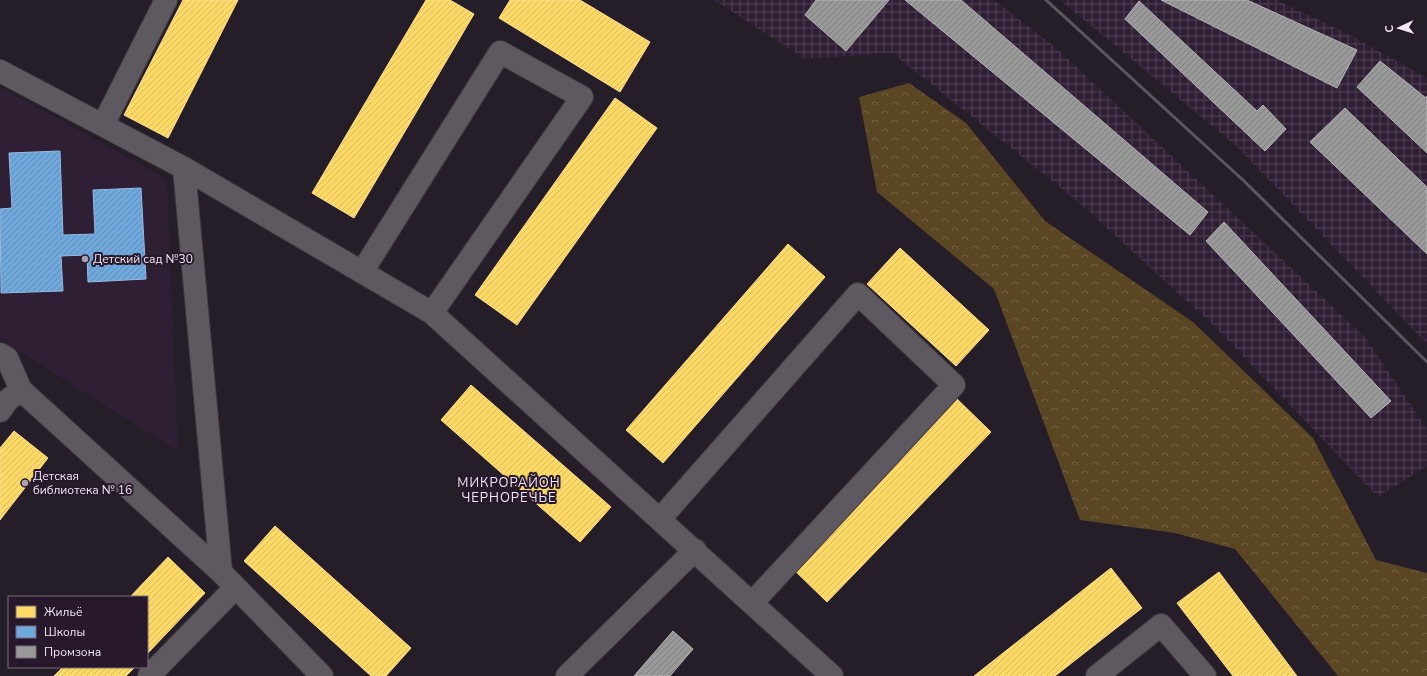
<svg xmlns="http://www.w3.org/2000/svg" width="1427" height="676" font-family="'Nunito Sans',sans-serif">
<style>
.built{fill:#2f1f34}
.industrial{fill:url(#industrial-grid)}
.forest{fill:url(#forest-crowns)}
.homes{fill:url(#homes-hatch);stroke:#fbde91}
.schools{fill:url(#schools-hatch);stroke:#96bbe3}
.industry{fill:url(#industry-hatch);stroke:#b3b1b4}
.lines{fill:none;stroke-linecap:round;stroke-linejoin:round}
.minor-casing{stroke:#3f3940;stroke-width:24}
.minor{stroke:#5e5860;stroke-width:22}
.rail{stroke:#5c565e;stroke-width:3}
.poi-dot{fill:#aaa1ac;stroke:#27192b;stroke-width:1.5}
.labels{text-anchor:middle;stroke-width:4;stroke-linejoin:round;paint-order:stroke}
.poi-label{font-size:12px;fill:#f1e8f4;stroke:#27192b;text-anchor:start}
.neighbourhood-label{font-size:13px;letter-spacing:1px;fill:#f1e8f4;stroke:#27192b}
</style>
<defs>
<pattern id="industrial-grid" width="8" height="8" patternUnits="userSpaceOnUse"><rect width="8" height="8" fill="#2f1f34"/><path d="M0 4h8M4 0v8" fill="none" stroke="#4e4052"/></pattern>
<pattern id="forest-crowns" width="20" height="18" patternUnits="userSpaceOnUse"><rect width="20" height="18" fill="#5b4624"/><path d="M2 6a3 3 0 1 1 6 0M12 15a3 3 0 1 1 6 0" fill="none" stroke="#736144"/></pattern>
<pattern id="homes-hatch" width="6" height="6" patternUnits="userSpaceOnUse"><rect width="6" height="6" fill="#ffd966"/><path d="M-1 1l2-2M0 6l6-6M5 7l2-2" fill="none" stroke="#dabc60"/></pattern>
<pattern id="schools-hatch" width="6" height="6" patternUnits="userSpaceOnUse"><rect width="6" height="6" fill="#6fa8dc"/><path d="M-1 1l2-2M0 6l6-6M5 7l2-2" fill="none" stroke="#638bb0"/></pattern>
<pattern id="industry-hatch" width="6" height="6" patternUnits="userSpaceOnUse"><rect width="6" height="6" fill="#999"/><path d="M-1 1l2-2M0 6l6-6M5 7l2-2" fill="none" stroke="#818081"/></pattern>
</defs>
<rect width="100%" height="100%" fill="#251d27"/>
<path class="built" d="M0,87L167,179L178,451L0,339Z"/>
<path class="industrial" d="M714,0H994L1055,47L1365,337L1427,429V466L1378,497L1215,327L1077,201L892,53L805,59Z
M1060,0H1276L1346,33L1427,78V344L1236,146Z"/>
<path class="forest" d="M909,83L966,123L1045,221L1193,322L1313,438L1376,560L1427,573V676H1338L1235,549L1175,533L1080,520L994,289L877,192L859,97Z"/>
<path class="homes" d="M183,0H238L168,138L124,115Z
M426,0H450L474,14L354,218L312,193Z
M510,0H580L650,42L620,92L499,18Z
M615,98L657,128L517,325L475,295Z
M788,244L825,277L663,463L626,430Z
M900,248L989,330L956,366L867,284Z
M471,385L611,507L580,542L441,420Z
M955,397L991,432L827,602L790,566Z
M14,431L48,458L0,520V448Z
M275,526L411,648L386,676H371L244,561Z
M168,557L205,593L147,654V597H130Z
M1111,568L1142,608L1055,676H974Z
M1219,572L1297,676H1233L1177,603Z
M63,667H135L126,676H54Z"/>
<path class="schools" d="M60,151L63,235L95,234L93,190L141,188L146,279L88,282L87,255L61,256L63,291L1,293L0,209L12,208L9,153Z"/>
<path class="industry" d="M816,0H889L846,51L805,15Z
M905,0H961L1208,212L1190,235Z
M1161,0H1247L1357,50L1337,88Z
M1139,1L1257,111L1263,105L1286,129L1265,151L1125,19Z
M1380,61L1426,98L1427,96V153L1357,87Z
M1345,108L1427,187V254L1310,142Z
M1224,222L1391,401L1371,418L1206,241Z
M673,631L693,649L670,676H634Z"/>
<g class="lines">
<defs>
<path id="minor" d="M0,71L184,168
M103,125L166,0
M362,272L500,52L582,97L432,313
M0,354L7,358L21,390L221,572L322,676
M0,411L8,400L21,390
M660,519L858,294L954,385L752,603
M221,572L184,168L432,313L832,676
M149,676L235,588
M567,676L695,550
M1097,676L1161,625L1205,676"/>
</defs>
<use href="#minor" class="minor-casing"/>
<use href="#minor" class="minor"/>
<path class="rail" d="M1046,0L1244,181L1427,362"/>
</g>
<g class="poi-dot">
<circle cx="85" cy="259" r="4"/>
<circle cx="25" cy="483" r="4"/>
</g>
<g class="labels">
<g class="poi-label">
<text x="93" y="263">Детский сад №30</text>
<text x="33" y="480">Детская<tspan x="33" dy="14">библиотека № 16</tspan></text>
</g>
<g class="neighbourhood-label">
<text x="509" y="487">МИКРОРАЙОН<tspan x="509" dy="15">ЧЕРНОРЕЧЬЕ</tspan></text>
</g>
</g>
<rect x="8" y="596" width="140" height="72" fill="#27192b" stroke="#786c7b"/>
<rect x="16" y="606" width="20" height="12" fill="#ffd966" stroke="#786c7b"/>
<text x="44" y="616" font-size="12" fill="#f1e8f4">Жильё</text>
<rect x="16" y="626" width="20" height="12" fill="#6fa8dc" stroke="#786c7b"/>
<text x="44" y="636" font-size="12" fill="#f1e8f4">Школы</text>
<rect x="16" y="646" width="20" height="12" fill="#999999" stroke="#786c7b"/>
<text x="44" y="656" font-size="12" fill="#f1e8f4">Промзона</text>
<g transform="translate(1399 28) rotate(266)" stroke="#27192b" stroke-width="3" paint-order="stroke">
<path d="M0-3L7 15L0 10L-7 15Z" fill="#f1e8f4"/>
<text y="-6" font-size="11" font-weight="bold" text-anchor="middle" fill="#f1e8f4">С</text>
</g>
</svg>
